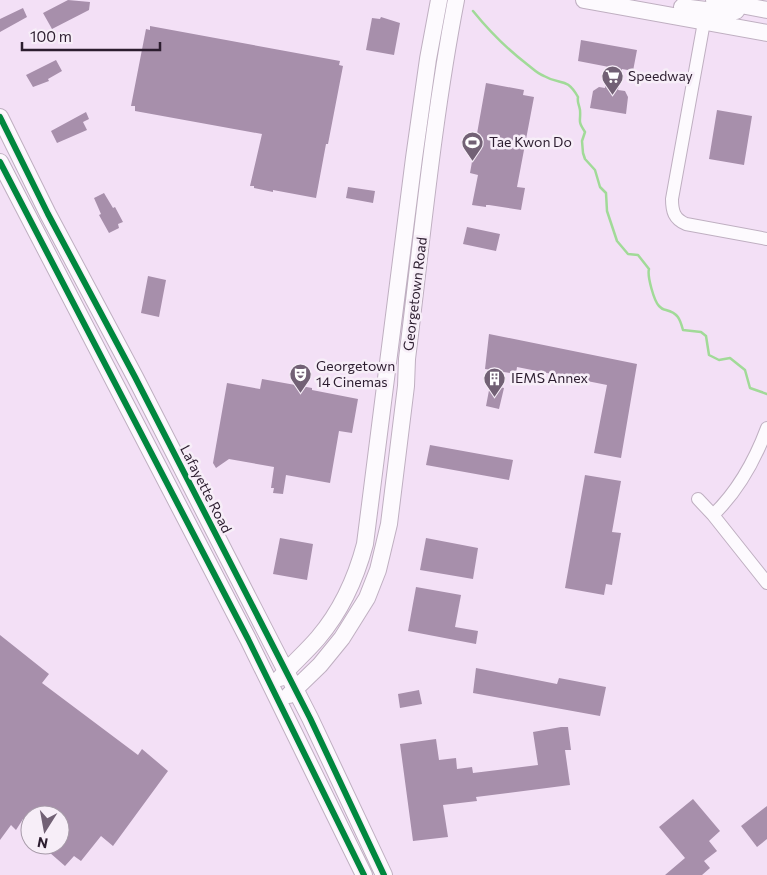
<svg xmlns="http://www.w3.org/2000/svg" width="767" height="875" font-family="Commissioner,sans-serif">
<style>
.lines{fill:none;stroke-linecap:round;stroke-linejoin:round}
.stream{stroke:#a1da98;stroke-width:2.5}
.building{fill:#a78fab}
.minor-casing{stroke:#bfafc1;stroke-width:14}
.major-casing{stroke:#bfafc1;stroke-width:18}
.minor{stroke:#fdfafe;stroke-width:12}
.major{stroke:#fdfafe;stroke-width:16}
.cycleway-casing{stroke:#f7eef8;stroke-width:9}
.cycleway{stroke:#00873e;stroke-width:6}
.labels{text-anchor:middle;stroke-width:5;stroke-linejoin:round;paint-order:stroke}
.poi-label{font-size:14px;fill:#2c1d2f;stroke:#f7eef8;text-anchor:start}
.street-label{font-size:14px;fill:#2c1d2f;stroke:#f7eef8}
</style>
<rect width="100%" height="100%" fill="#f3e0f6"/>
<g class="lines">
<path class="stream" d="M473,11C490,32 507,49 528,65C533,69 538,74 544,76C561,86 566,76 578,97C577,103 579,104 580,110C581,122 577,120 585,132L582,141L583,153L585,159L595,170L600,187L606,193L607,211L617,241L628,254L638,255L649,269C647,276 654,301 659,306C663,310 662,309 666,310C678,313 680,319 683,330L701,332L706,336L709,355L719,360L730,358L745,370L750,388L767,394"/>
</g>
<path class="building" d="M68,0L90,2L89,10L52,29L43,13Z
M23,8L27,17L0,32V19Z
M381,17L400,23L394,55L366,50L372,18L380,19Z
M150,26L340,61L339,65L343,66L328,144H326L316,198L273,190V192L254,188V186H250L262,134L135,111V106H131L146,29L150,30Z
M581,40L637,50L633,71L622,69L618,90L625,91L628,97L626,114L590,108L593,91L599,87L605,88L609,67L578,61Z
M56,60L62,71L48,79L49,81L33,87L26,75Z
M486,83L524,90L523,95L534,97L517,187L525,188L521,210L489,205H486V207L472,205L478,175L470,173Z
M717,110L752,116L744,165L709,159Z
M86,112L89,119L83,122L87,130L57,143L51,131Z
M348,187L375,191L373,203L346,198Z
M104,193L113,208L115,207L123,222L118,224L119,228L109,233L99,215L101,214L94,198Z
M467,227L500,234L496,251L463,244Z
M148,276L166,280L159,317L141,313Z
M489,334L637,364L621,458L594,453L607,385L517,367L516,374L485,369Z
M262,379L312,388V390L358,399L352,433L339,431L330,483L286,475L283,494L273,493L274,488H271L274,467L229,459L216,468L213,463L227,383L260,389Z
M490,385L504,388L499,409L486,406Z
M430,445L513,460L509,480L426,465Z
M585,475L621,481L612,532L621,533L612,585L606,584L604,595L565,588Z
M280,538L313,544L307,580L273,574Z
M426,538L478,548L473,579L420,570Z
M416,587L461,595L455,627L478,631L476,644L408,631Z
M0,635L49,674L42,683L138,755L142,749L168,771L113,846L101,836L81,861L74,856L65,866L41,845H60V815H30V824L23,819L16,830L11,825L0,840Z
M476,668L557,684L559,678L606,687L600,716L473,693Z
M419,690L422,704L400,708L398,694Z
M561,727H568L571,750H565L570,785L476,797L477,801L443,805L448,837L413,841L400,744L436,739L439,760L456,758L457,769L472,767L473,773L538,765L533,732Z
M693,799L720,831L709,841L717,851L704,861L710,868L702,875H665L685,858L659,827Z
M767,806V839L757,847L741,826Z"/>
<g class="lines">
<defs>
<path id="minor" d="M704,22L672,199C672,211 674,219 686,224L767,239
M698,499L713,515L767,583
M713,515C738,491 755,460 767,428"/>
<path id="major" d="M584,0L767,33
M714,0L767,10
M682,7L730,13L736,11L740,5
M0,117L48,214L135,377L310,718L384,875
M0,162L248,639L364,875
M280,678C292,664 306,652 318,638C341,611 356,578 365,544L414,158L428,59L439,0
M289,695L320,665L342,638L367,598L378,570L389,524L406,386L407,359C422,239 433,119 456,0"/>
</defs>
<use href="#minor" class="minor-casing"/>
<use href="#major" class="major-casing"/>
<use href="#minor" class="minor"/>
<use href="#major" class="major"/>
<defs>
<path id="cycleway" d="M0,117L48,214L135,377L310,718L384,875
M0,162L248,639L364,875"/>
</defs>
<use href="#cycleway" class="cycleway-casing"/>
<use href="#cycleway" class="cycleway"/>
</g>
<defs>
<symbol id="supermarket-pin" viewBox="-11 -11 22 30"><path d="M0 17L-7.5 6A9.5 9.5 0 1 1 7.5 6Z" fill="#726175" stroke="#f7eef8"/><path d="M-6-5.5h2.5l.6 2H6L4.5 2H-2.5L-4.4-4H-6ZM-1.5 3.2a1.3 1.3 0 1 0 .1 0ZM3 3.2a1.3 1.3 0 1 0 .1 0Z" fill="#fff"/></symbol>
<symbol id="stadium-pin" viewBox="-11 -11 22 30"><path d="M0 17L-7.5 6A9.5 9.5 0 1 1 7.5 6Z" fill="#726175" stroke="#f7eef8"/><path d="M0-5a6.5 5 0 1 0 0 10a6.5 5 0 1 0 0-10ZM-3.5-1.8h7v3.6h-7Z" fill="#fff"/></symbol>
<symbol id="theatre-pin" viewBox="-11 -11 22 30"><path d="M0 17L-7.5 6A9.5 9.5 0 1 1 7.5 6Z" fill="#726175" stroke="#f7eef8"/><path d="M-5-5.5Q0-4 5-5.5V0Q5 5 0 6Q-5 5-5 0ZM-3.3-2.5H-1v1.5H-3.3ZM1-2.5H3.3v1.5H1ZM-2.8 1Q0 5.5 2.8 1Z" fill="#fff"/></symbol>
<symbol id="building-pin" viewBox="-11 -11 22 30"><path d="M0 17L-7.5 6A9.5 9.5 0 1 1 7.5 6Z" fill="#726175" stroke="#f7eef8"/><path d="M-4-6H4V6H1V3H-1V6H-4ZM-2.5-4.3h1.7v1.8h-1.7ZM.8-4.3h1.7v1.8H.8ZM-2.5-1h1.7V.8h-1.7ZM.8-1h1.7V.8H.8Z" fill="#fff"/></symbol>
</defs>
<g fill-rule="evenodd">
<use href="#supermarket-pin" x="600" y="64" width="25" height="34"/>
<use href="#stadium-pin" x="460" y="130" width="25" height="34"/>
<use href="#theatre-pin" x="288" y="362" width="25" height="34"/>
<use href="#building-pin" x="482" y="366" width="25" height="34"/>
</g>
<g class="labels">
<g class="poi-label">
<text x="628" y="81">Speedway</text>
<text x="489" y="147">Tae Kwon Do</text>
<text x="316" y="371">Georgetown<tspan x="316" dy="16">14 Cinemas</tspan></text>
<text x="511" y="383">IEMS Annex</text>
</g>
<g class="street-label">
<text transform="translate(415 294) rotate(-83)" y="5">Georgetown Road</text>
<text transform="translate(206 489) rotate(63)" y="5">Lafayette Road</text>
</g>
</g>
<g transform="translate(45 830) rotate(191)"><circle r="24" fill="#f7eef8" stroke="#a69aa8"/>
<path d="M0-4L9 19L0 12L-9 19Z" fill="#726175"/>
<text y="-8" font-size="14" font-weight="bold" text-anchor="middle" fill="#2c1d2f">N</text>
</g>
<path d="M22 42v8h138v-8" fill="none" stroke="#2c1d2f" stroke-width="2.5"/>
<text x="30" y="42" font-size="15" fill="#2c1d2f" stroke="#f7eef8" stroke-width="4" paint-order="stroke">100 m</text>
</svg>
